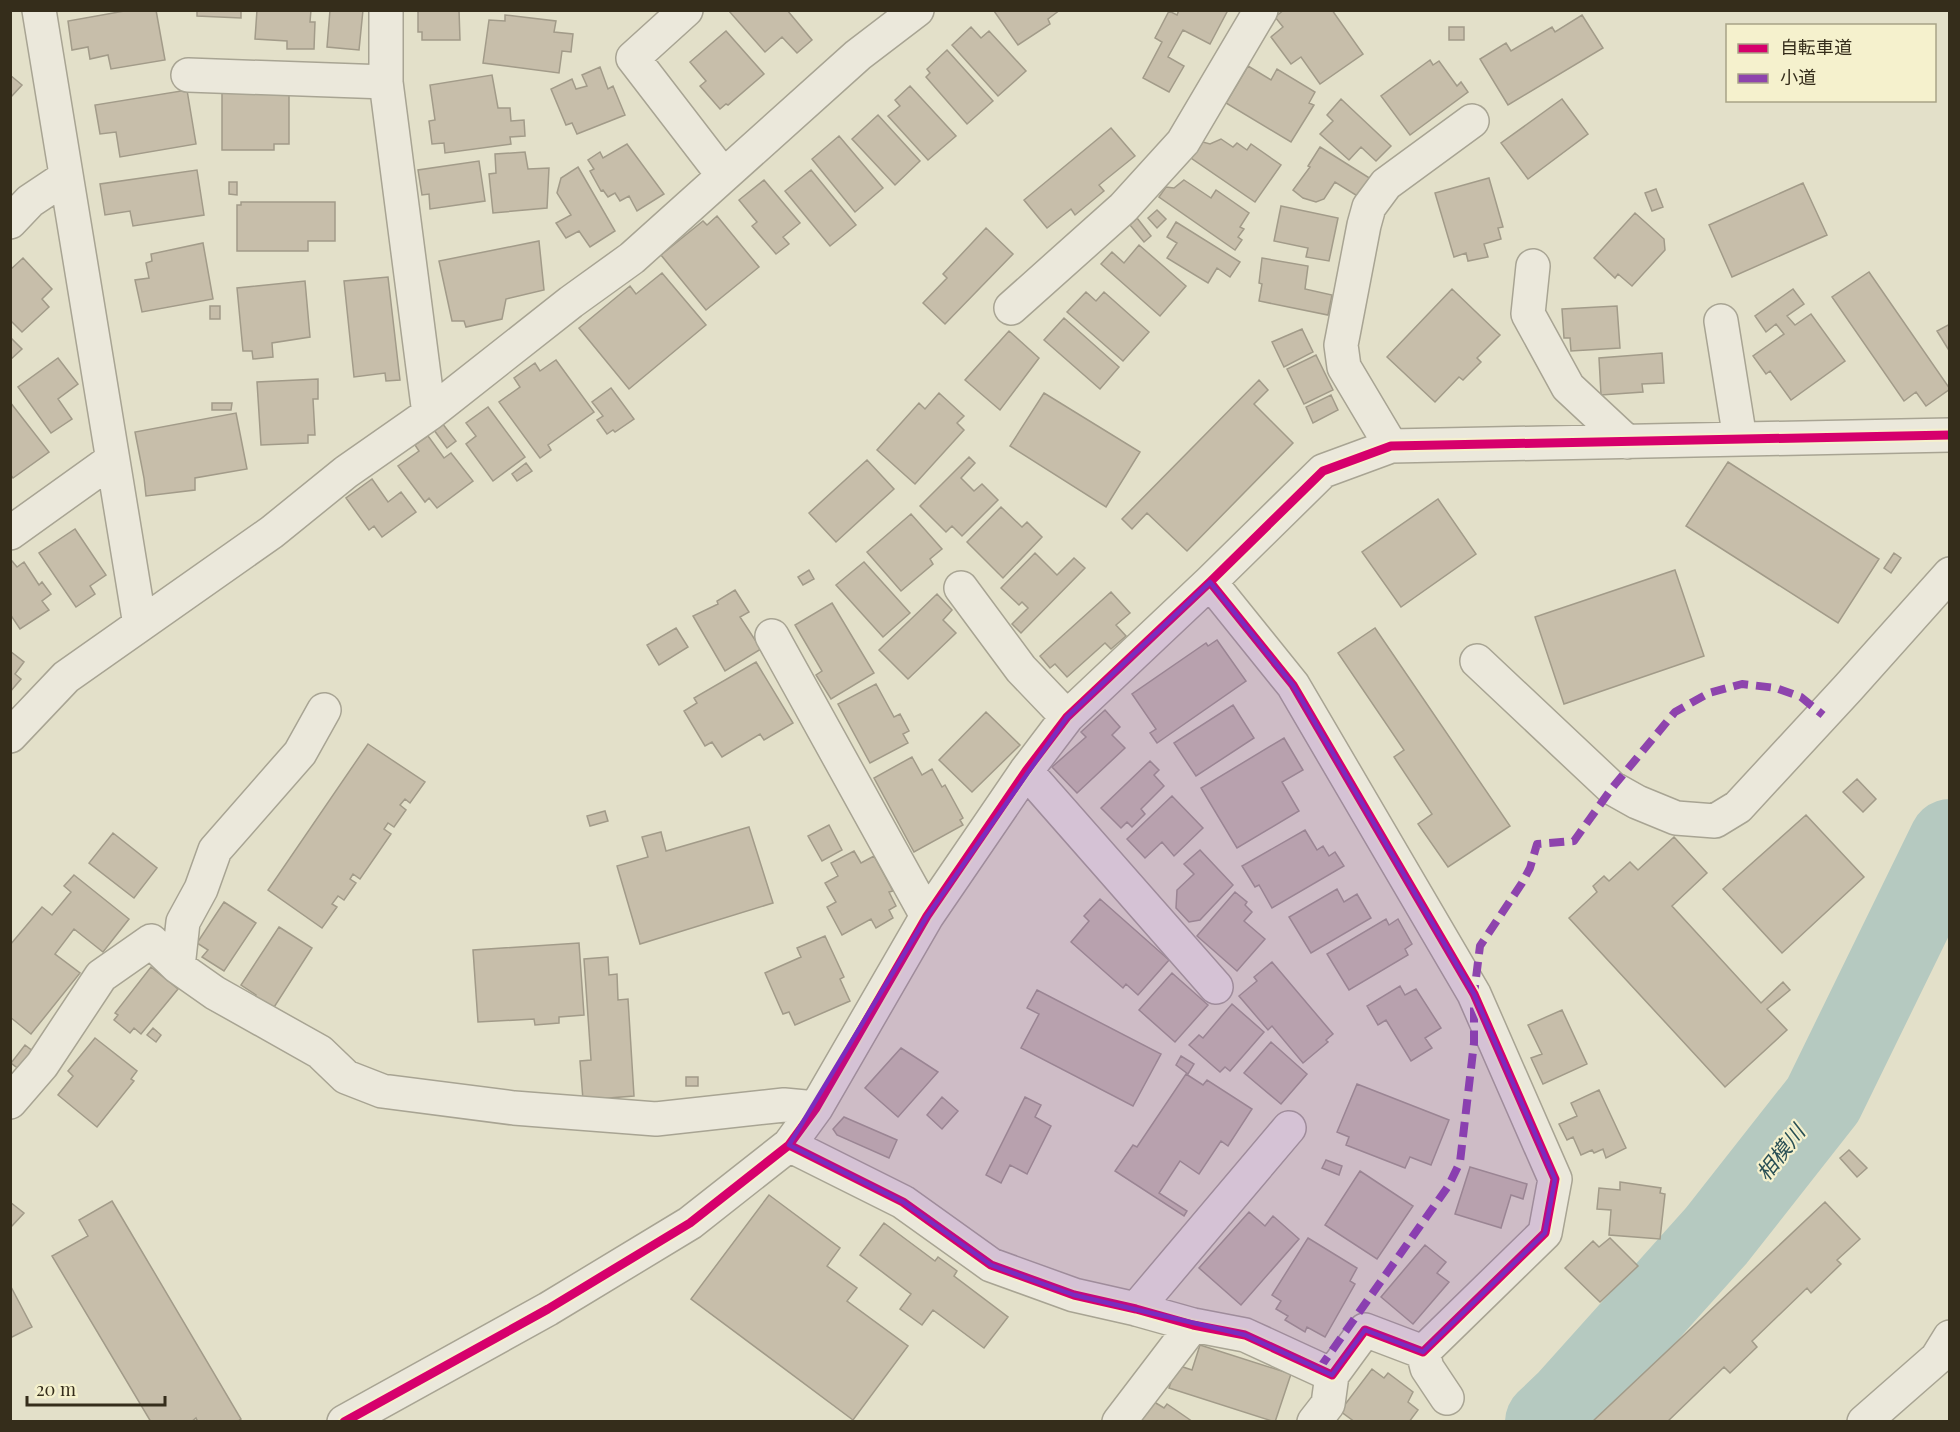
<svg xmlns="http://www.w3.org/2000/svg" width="1960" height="1432" font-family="'Playfair Display','Noto Sans JP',serif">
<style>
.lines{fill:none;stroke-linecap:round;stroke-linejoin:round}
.river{stroke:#b5c9c0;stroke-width:82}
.building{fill:#c7beaa;stroke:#a29b89;stroke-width:1.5}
.minor-casing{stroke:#a8a493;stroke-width:36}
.minor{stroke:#ebe8db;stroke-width:33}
.quiet{stroke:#8e44ad;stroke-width:8;stroke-dasharray:15 8;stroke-linecap:butt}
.cycleway-casing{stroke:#f5f1cd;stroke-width:13}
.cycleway{stroke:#d6006c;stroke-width:9}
.marked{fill:#7b2cbf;fill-opacity:0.2;stroke:#7b2cbf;stroke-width:4.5;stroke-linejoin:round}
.labels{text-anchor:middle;stroke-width:4.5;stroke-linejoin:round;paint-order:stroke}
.water-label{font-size:21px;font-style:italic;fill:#2a5055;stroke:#f5f1cd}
</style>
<rect width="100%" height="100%" fill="#e3e0c9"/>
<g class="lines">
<path class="river" d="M1546,1422L1568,1401L1716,1236L1823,1100L1950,840"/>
</g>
<path class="building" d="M130,10H156L165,60L111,69L108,55L90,59L88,47L72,50L68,21Z
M197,10H241V18L197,16Z
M257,10H311L310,22H315L314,49H287V41L255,39Z
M330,10H363L359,50L327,47Z
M418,10H459L460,40H422V32H418Z
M787,10L812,40L797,53L782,37L765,52L729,11Z
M1060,10L1048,19L1050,24L1018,45L994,11Z
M1179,10H1228L1210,44L1183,30L1168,57L1184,66L1169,92L1143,78L1162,42L1155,38L1169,11L1177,15Z
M1284,10H1332L1363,54L1320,84L1301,57L1291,64L1271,37L1283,27L1275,17Z
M505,15L556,21L554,32L573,34L571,52L562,51L559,73L483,63L489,20L505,21Z
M1582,15L1603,48L1508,105L1480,59L1506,43L1511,51L1552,27L1555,32Z
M971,27L981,38L989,31L1026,71L998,96L952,45Z
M1449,27H1464V40H1449Z
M726,31L764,74L728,105L726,104L720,109L700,86L706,81L690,62Z
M947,50L993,101L967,124L926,77L930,73L927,69Z
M1430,60L1433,65L1439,61L1457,86L1461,82L1468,92L1410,135L1381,96Z
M1248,66L1271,80L1277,69L1315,92L1309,103L1314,105L1291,142L1226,103Z
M600,67L608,89L613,86L625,115L577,134L572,123L566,125L551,89L572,79L576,89L587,86L582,75Z
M10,75L22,85L10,98Z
M492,75L498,108H510L511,121L524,120L525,136L510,137L511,144L445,153L444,143L432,144L429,121L435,120L430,85Z
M910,86L956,136L928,160L888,116L900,106L895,100Z
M187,90L196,144L120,157L116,132L100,134L95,105Z
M222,93H289V144H274V150H222Z
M1341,99L1391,146L1376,161L1361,147L1349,160L1320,134L1333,121L1327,115Z
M1562,99L1588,134L1528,179L1501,143Z
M878,115L920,161L895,185L852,139Z
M1111,128L1135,156L1099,185L1104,191L1075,215L1071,209L1047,228L1024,200Z
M839,136L883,188L855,212L812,159Z
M1221,139L1233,147L1237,143L1247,150L1251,144L1281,165L1255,202L1191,158L1203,142L1210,144Z
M627,144L664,194L637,211L629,196L620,201L615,193L608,197L603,190L601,191L590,171L594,169L588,160L600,152L603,158Z
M1320,147L1371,179L1359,197L1335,182L1324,199L1316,202L1303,198L1293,190L1310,167L1308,166Z
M525,152L528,169L549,168L547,208L493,213L489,174L496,173L495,154Z
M479,161L485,201L430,209L429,194L422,195L418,170Z
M578,167L615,231L590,247L579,231L566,238L556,223L571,215L557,193L561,178Z
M197,170L204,215L133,226L130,211L105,215L100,184Z
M811,170L856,225L830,246L785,191Z
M1489,178L1503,227L1498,228L1501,239L1484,244L1488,257L1468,261L1466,253L1454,257L1435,193Z
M764,180L800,223L783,237L789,244L776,254L752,226L757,222L739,200Z
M1184,180L1211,198L1216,190L1249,213L1240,227L1244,229L1238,237L1242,240L1235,250L1159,197L1166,187L1174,188Z
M229,182H237V195L229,194Z
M1803,183L1827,235L1732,277L1709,225Z
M1656,189L1663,207L1652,211L1645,193Z
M241,202H335V241H308V251H237V205H241Z
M1281,206L1338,218L1329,261L1306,257L1308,248L1274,241Z
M1157,210L1166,219L1157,228L1148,218Z
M1635,213L1664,239L1665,250L1632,286L1618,274L1615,278L1594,258Z
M717,216L759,267L706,310L661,255L703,221L707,225Z
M1137,218L1151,236L1144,242L1130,225Z
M1176,222L1240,262L1230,277L1217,268L1208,283L1167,258L1177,243L1167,237Z
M986,228L1013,254L945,324L923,303L947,278L943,274Z
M539,241L544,290L506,299L502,319L466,327L464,321H452L439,261Z
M203,243L213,299L142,312L135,280L149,278L146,263L152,261L151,254Z
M1139,245L1186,286L1160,316L1101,264L1112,252L1124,263Z
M23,258L52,289L42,299L49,307L22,332L10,320V270Z
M1262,258L1308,266L1305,289L1332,295L1328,315L1259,301L1262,284L1259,283Z
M1869,272L1950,389L1926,406L1916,392L1904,401L1832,297Z
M662,273L706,325L629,389L579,328L630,286L636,294Z
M388,277L400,380L386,381L385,373L354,377L344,281Z
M305,281L310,337L272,343L273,357L253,359L252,351H243L237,288Z
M1452,289L1500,335L1477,358L1481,362L1463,380L1459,377L1435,402L1387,357Z
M1793,289L1804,304L1787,316L1795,325L1811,314L1845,361L1791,400L1770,371L1766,374L1753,356L1784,334L1776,324L1766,332L1755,316Z
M1086,292L1096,301L1104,292L1149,332L1123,361L1067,312Z
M210,306H220V319H210Z
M1617,306L1620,348L1571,351L1570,338H1564L1562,309Z
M1064,318L1119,367L1100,389L1044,340Z
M1950,324V352L1937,331Z
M1302,329L1313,352L1284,367L1272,342Z
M1009,331L1039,358L1000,410L965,380Z
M10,337L22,349L10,360Z
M1662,353L1664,383L1642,384L1643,392L1601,395L1599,358Z
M1316,355L1333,390L1304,404L1287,369Z
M58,358L78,384L58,399L72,419L51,433L18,387Z
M556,360L594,412L548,445L551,450L540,458L499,402L520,387L514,378L535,363L540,371Z
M318,379V399H313L315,435H308V443L261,445L257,382Z
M1259,380L1268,390L1254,404L1293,443L1187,551L1147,513L1132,529L1122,519Z
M611,388L634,419L615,432L613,430L607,434L597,420L603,416L592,402Z
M939,393L964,416L957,423L964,430L915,484L877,450L919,403L925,409Z
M1044,393L1140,452L1106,507L1010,446Z
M1331,395L1338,410L1313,423L1306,407Z
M10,402L49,452L13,478L10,474Z
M212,403H232L231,410H212Z
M488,407L525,457L493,481L466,444L476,436L466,423Z
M236,413L247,469L195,478V490L146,496L144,478L135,432Z
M442,423L456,441L447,448L434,430Z
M428,436L444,458L451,453L473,481L437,508L429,498L425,502L398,466L419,451L415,445Z
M969,457L975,463L961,478L974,491L982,484L998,500L962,536L952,526L946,532L920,506Z
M867,460L894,489L836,542L809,513Z
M1728,462L1879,559L1838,623L1686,526Z
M526,463L532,471L517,481L512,474Z
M372,479L388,502L401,492L416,512L382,537L374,526L369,530L346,498Z
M1438,499L1476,554L1401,607L1362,552Z
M1001,507L1022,527L1027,522L1042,537L1003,578L967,542Z
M911,514L942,549L930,559L933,564L901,591L867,552Z
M75,529L106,575L90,586L95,594L76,607L39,553Z
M1035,553L1057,575L1074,558L1085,568L1021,633L1012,624L1028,608L1022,602L1019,605L1001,588Z
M1894,553L1901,558L1891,573L1884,568Z
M12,561L17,567L24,562L39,585L42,582L51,594L42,601L49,610L20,629L10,614V562Z
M864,562L910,613L883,637L836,585Z
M809,570L814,579L803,585L798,577Z
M1675,570L1704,656L1564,704L1535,617Z
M735,590L749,612L740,617L761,649L725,671L693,616L718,604L717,601Z
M1111,592L1130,613L1116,625L1126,636L1111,649L1105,643L1067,677L1055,664L1050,668L1040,656Z
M937,594L952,610L943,620L956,633L908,679L879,650Z
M832,603L874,673L831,699L816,675L822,671L795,625Z
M676,628L688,647L659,665L647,645Z
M1375,628L1510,826L1448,867L1418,824L1432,814L1394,757L1404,750L1338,653Z
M1217,640L1246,681L1157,743L1150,733L1156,729L1132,694L1206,643L1208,646Z
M10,651L24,662L15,674L21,679L10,692Z
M756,662L793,723L764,740L760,734L722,757L712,742L705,746L684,711L697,703L694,698Z
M876,684L894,717L900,714L909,731L903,734L908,743L870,763L838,704Z
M1233,705L1254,738L1196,776L1174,743Z
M1105,710L1120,727L1112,735L1125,748L1077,793L1052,767L1086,737L1081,732Z
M986,712L1020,745L972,792L939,760Z
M1284,738L1303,770L1282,782L1299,811L1237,848L1201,788Z
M368,744L425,782L410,803L405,799L400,805L406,810L394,827L388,823L384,829L391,834L360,879L353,874L350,879L356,883L344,900L338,896L332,904L337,907L322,928L268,890Z
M912,757L922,775L932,769L942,787L945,785L963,818L960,820L963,825L914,852L874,778Z
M1150,761L1159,770L1154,775L1164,786L1141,809L1145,814L1132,827L1127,822L1121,828L1101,808Z
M1857,779L1876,799L1863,812L1843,792Z
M1172,796L1203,828L1174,856L1162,842L1145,858L1127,839Z
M605,811L608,821L590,826L587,816Z
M1806,815L1864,877L1782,953L1723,889Z
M829,825L842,850L822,861L808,836Z
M749,827L773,903L640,944L617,866L648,857L642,837L661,832L666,851Z
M1305,830L1317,850L1323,846L1329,856L1335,852L1344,866L1272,908L1259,885L1255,887L1242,866Z
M113,833L157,868L134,898L89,863Z
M1674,837L1707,873L1672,906L1761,1003L1783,982L1790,990L1767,1009L1787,1030L1725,1087L1569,918L1597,892L1593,886L1604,876L1609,881L1630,862L1638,870Z
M1200,850L1233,885L1200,920L1189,922L1176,908L1177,890L1194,874L1184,864Z
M854,851L861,863L874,856L893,891L889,892L896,906L889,910L893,918L876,928L871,919L842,935L827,907L836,902L825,883L838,876L831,863Z
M74,875L129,919L103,952L74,929L55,954L80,973L31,1034L10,1017V945L42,907L52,915L71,892L64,886Z
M1337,889L1344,902L1357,894L1371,918L1311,953L1289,917Z
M1235,892L1247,902L1245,905L1252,912L1244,921L1265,939L1237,971L1197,936Z
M1100,899L1169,960L1138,995L1126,984L1123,988L1071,942L1089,921L1084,916Z
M224,902L256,923L224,971L202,957L208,950L197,943Z
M1386,919L1389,925L1398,919L1412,944L1405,949L1408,955L1349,990L1327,954Z
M279,927L312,948L271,1012L252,999L256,995L241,985Z
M825,936L844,977L840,979L850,1001L795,1025L789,1012L783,1014L765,973L801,957L797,948Z
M579,943L584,1015L559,1017V1023L535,1025L534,1019L478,1022L473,950Z
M608,957L609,975L617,974L618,1000L628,999L634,1096L583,1100L580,1061L591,1060L584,959Z
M1272,962L1333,1034L1326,1040L1328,1042L1303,1063L1272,1026L1268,1030L1239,996L1257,981L1254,977Z
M151,967L178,989L141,1034L134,1028L130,1033L114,1020L118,1015L115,1013Z
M1172,973L1208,1005L1175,1042L1139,1010Z
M1400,986L1405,995L1416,989L1441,1028L1425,1038L1432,1048L1411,1061L1386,1020L1378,1025L1367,1006Z
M1037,990L1161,1054L1133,1106L1021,1048L1039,1014L1027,1008Z
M1232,1004L1264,1032L1230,1071L1225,1067L1220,1072L1189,1045L1199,1035L1203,1038Z
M1562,1010L1587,1064L1543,1084L1531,1058L1542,1054L1528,1025Z
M153,1028L161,1035L156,1042L147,1035Z
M95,1038L137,1071L131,1079L134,1081L97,1127L58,1095L73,1076L68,1071Z
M1271,1042L1307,1074L1281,1104L1244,1073Z
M25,1045L34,1052L20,1070L11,1063Z
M901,1048L938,1072L898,1117L865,1088Z
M1181,1056L1194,1064L1188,1074L1176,1065Z
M1186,1074L1203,1085L1207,1080L1252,1109L1228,1146L1221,1141L1199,1174L1180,1161L1159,1193L1187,1211L1184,1216L1115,1171L1133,1145L1137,1147Z
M686,1077H698V1086H686Z
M1357,1084L1449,1120L1431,1165L1410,1157L1405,1168L1346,1145L1349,1137L1337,1132Z
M1599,1090L1626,1148L1606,1158L1603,1149L1594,1153L1592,1150L1581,1155L1573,1137L1567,1140L1559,1124L1577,1116L1571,1103Z
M942,1097L958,1111L942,1129L927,1115Z
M1025,1097L1041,1105L1035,1117L1051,1126L1027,1174L1010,1165L1001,1183L986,1175Z
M844,1117L897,1140L889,1158L837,1135L833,1129Z
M1849,1150L1867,1168L1857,1177L1840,1158Z
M1326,1160L1342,1166L1339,1175L1322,1168Z
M1470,1167L1527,1184L1523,1199L1511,1195L1501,1228L1455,1214Z
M1360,1171L1413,1206L1377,1259L1325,1225Z
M1620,1182L1661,1188L1660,1193L1665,1194L1660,1239L1609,1235L1611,1210L1597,1209L1599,1188L1620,1190Z
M769,1195L840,1248L827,1266L857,1288L847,1301L908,1346L853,1420L691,1299Z
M112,1201L241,1419L237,1422H198L196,1418L191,1422H151L52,1256L88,1236L79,1220Z
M10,1202L24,1213L10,1228Z
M1825,1202L1860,1239L1837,1260L1841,1264L1811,1293L1807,1288L1752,1341L1757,1347L1730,1373L1724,1367L1667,1422H1592Z
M1249,1212L1265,1226L1273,1216L1299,1239L1241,1305L1199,1268Z
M884,1223L935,1261L938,1257L957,1271L954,1276L1008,1317L984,1348L933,1310L922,1325L900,1309L911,1294L860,1255Z
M1308,1238L1357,1268L1350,1281L1355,1284L1325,1337L1307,1327L1305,1332L1285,1320L1288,1316L1276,1309L1281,1301L1272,1295Z
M1610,1238L1638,1266L1600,1302L1565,1268L1593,1241L1599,1247Z
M1425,1245L1446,1262L1437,1273L1449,1282L1413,1324L1381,1297Z
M10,1285L32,1327L10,1338Z
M1200,1345L1291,1374L1275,1422L1169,1388L1177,1365L1192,1370Z
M1372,1369L1384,1378L1388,1373L1413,1392L1408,1402L1418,1410L1409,1422H1355L1340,1411Z
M1151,1400L1164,1408L1167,1404L1193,1422H1136Z"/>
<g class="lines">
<defs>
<path id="minor" d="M39,10L140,625
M386,10V82L429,414
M686,10L633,58L723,175
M188,75L386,82
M10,222L30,201L66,177
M1533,266L1528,314L1568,387L1627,442
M1011,308L1123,208L1183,142L1261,10
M1721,321L1740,439
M1391,446L1344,367L1341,345L1364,225L1369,207L1386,184L1472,121
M10,533L112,460
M961,588L1021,669L1067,717
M772,636L927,916
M1477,661L1612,788L1637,802L1676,818L1715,821L1738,807L1848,688L1950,574
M10,736L66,677L272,532L346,472L429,414L571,302L632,258L858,55L917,10
M1026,771L1216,987
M178,967L183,922L201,889L215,850L300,753L324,710
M10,1102L42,1065L101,976L151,941L178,967L215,993L320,1052L346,1077L382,1091L514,1108L656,1119L784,1105L816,1108
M789,1145L903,1202L991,1265L1074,1295L1136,1309L1193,1325L1245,1335L1332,1375L1365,1330L1423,1352L1545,1233L1555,1179L1474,994L1293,685L1210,582
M1136,1309L1289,1128
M1423,1352L1427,1368L1447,1398
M344,1422L548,1309L690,1223L789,1145L816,1108L927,916L1026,771L1067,717L1210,582L1323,471L1391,446L1950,435
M1119,1422L1193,1325
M1314,1422L1328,1404L1332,1375
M1864,1422L1937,1358L1950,1337"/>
</defs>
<use href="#minor" class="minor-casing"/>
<use href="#minor" class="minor"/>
<path class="quiet" d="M1319,1369L1449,1185L1460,1162L1474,1043V994L1480,946L1522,883L1530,868L1537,844L1574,841L1612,788L1675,712L1709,693L1742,684L1776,688L1801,697L1823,715"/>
<defs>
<path id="cycleway" d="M789,1145L903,1202L991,1265L1074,1295L1136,1309L1193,1325L1245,1335L1332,1375L1365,1330L1423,1352L1545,1233L1555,1179L1474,994L1293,685L1210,582
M344,1422L548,1309L690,1223L789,1145L816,1108L927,916L1026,771L1067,717L1210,582L1323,471L1391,446L1950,435"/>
</defs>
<use href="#cycleway" class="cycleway-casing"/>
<use href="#cycleway" class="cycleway"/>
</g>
<path class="marked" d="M1210,582L1293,685L1474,994L1555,1179L1545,1233L1423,1352L1365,1330L1332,1375L1245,1335L1074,1295L991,1265L903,1202L789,1145L927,916L1067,717Z"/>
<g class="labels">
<g class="water-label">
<text transform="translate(1781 1153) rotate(-52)" y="7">相模川</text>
</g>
</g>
<rect width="1960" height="1432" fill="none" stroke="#352d1b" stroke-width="24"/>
<rect x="1726" y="24" width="210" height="78" fill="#f5f1cd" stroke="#a8a386" stroke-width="1.5"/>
<rect x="1738" y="44" width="30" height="9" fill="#d6006c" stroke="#a8a386" stroke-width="1.5"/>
<text x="1780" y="54" font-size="18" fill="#352d1b">自転車道</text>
<rect x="1738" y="74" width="30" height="9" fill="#8e44ad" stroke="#a8a386" stroke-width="1.5"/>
<text x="1780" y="84" font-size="18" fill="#352d1b">小道</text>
<path d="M27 1396v9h138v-9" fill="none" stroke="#352d1b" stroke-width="3"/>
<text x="36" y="1396" font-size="18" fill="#352d1b" stroke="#f5f1cd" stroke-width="4.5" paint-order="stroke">20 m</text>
</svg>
